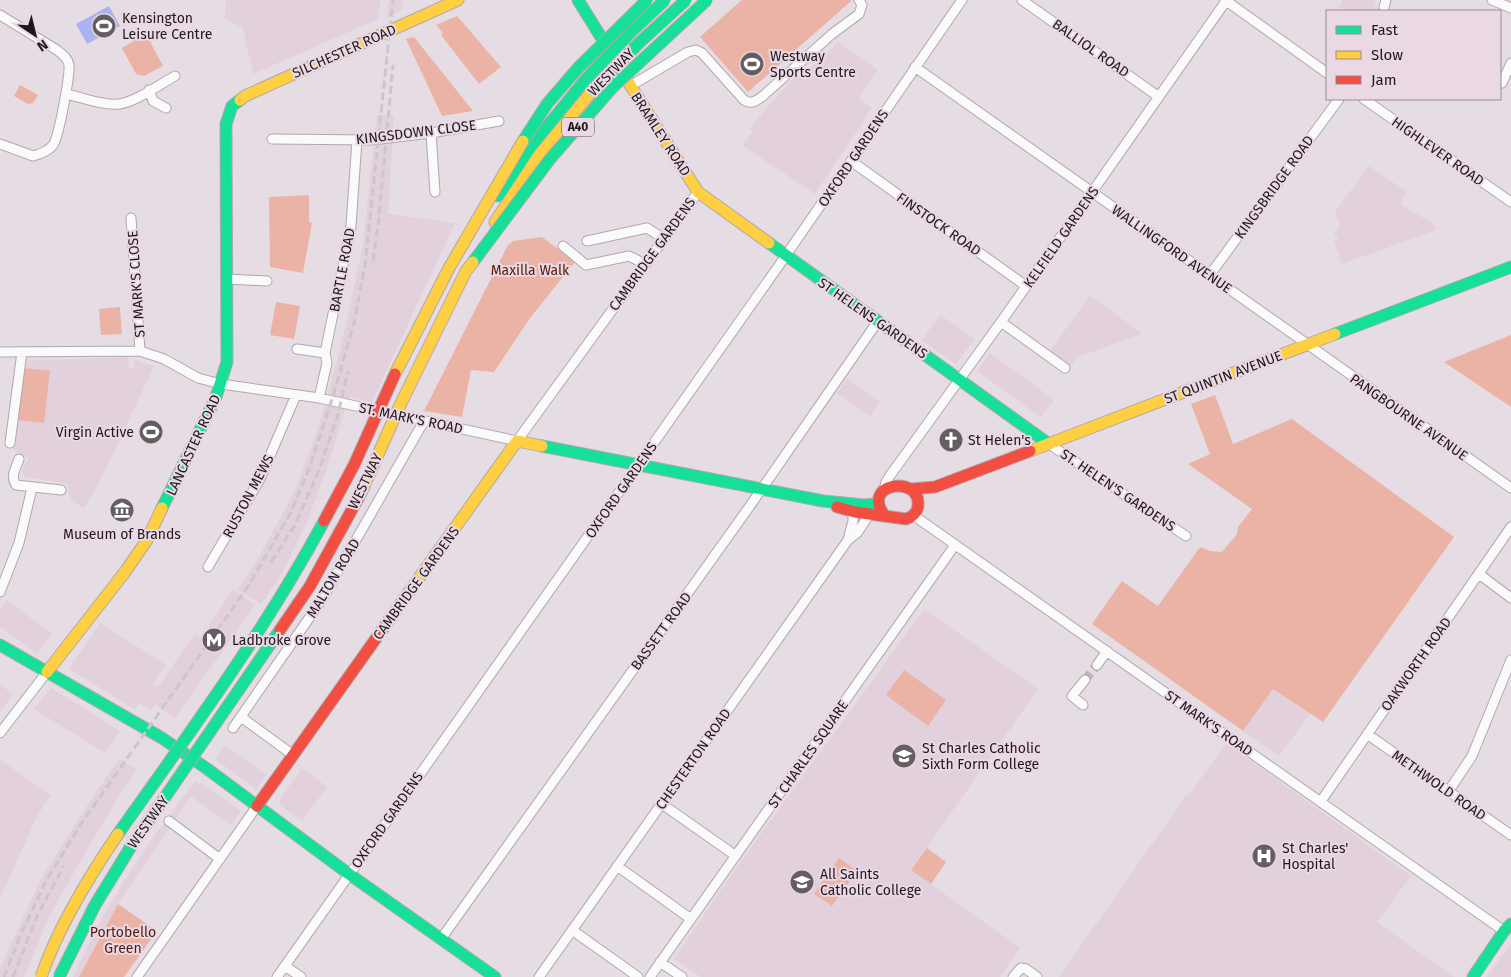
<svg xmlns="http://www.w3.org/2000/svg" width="1511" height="977" font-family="'Fira Sans',sans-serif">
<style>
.built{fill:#e2d0dc}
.green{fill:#eab3a6}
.water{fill:#acb3f0}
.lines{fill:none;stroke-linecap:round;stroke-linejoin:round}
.street-tunnel{stroke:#beb5bb;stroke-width:9;stroke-dasharray:9 4.5;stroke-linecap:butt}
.street-casing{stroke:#b0a8ae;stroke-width:11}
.fast-casing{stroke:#b0a8ae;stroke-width:13}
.slow-casing{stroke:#b0a8ae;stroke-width:13}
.jam-casing{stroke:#b0a8ae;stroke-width:13}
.street{stroke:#fbfafb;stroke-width:9}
.fast{stroke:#16e098;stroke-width:11}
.slow{stroke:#ffcf43;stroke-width:11}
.jam{stroke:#f24e42;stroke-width:11}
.rail{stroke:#cac7c9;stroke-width:3;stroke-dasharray:8 4;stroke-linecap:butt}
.fast-bridge-casing{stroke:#b0a8ae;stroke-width:13;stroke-linecap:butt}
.slow-bridge-casing{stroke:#b0a8ae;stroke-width:13;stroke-linecap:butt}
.jam-bridge-casing{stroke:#b0a8ae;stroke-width:13;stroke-linecap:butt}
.fast-bridge{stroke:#16e098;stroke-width:11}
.slow-bridge{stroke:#ffcf43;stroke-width:11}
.jam-bridge{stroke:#f24e42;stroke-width:11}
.labels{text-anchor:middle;stroke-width:4;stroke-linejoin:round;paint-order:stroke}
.shield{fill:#ead8e4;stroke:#5b5258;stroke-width:1}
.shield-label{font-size:12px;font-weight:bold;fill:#1e181c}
.poi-label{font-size:14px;fill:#1e181c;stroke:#ead8e4;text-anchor:start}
.street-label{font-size:14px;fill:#1e181c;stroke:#ead8e4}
.park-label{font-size:14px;fill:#551a06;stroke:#ead8e4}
</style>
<rect width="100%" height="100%" fill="#e6dce3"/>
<path class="built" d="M226,0H380L378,19L253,74L243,28L225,19Z
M389,0H403L402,10L387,17Z
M1343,0H1371L1376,2L1374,6L1386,11H1345L1339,7Z
M838,42L878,70L858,98L872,108L815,194L742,145L753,132L749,129L791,80L820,61Z
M377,115H394L388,214L455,223L372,402L349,397L325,474L308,519L283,572L261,604L238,590L259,557L294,493L318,429L340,351L363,246Z
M1369,166L1407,192L1400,204L1435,225L1436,230L1342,264L1334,241L1339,238L1334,234L1340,225L1335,212Z
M1090,295L1142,334L1077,357L1070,367L1050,351Z
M940,315L975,339L956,364L922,340Z
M990,353L1054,400L1041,417L977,371Z
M128,357L129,368H134V359L154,366L105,471L84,508L71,501L68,484L25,477L22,472L28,458L13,450L23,361Z
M847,379L880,402L870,416L837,393Z
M233,589L255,605L175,718L155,704L151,711L139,703L135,709L71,670L70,667L100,623L166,665L153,683L158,687L195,633L201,638Z
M6,600L52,633L37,653L0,627V609Z
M924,609L1038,689L911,870L1020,948L1000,977H701L674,959L734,871Z
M0,685L13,694L0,712Z
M51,688L120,731L105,753L34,709Z
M1273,689L1310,714L1279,756L1243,731Z
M1226,743L1411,876L1377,922L1454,977H1059L1187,794L1189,795Z
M225,745L266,775L256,789L215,759Z
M119,759L137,770L121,792L52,910L24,977H0V969L3,961L41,879L81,815Z
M0,760L51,795L37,816L0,898Z
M302,768L327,787L302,821L280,805V799Z
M195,781L199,784L192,795L201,783L241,811L231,825L191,796L118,904L79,977H73L102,918L125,880L155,835Z
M1511,943V977H1487Z"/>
<path class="green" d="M742,0H851V1L748,92L700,37Z
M457,16L501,67L479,84L441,35L443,33L436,25Z
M146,34L163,66L144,76L136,74L122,48Z
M414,37L473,111L442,116L406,39Z
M20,85L38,95L33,103L28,104L14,96Z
M309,195V222L312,223L303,273L270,267L269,197Z
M542,237L575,262L530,318L494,372L471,370L462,417L424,411L508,245L513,241Z
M276,302L300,306L294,339L270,335Z
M120,307L122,334L101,335L99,309Z
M1511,335V407L1444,362Z
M24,368L50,371L44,423L18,420Z
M1215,395L1233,444L1292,419L1454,537L1323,722L1273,689L1243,731L1092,624L1122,581L1158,606L1200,547L1210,551L1222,552L1237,534L1238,527L1252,509L1188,464L1210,454L1191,404Z
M904,670L946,700L928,726L886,695Z
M927,848L946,862L931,884L911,870Z
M839,858L857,871L832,906L814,894Z
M118,904L157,931L124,977H79Z"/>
<path class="water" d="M109,6L120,26L87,44L76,24Z"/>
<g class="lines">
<path class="street-tunnel" d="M1085,680L1097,665"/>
<defs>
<path id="street" d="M1022,0L1159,97
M1225,0L1327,73
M1492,0L1511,8
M1384,7L1386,0
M0,15L57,50C62,54 68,58 69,65C70,75 59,137 53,145C49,151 40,154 33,156L0,144
M915,67L1511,488
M1502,83L1511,63
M630,86L688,52L696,50L702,53L744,100C751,105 756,101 763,96L832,34L859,14L862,5L859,0
M149,90L153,101L166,108
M66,94C82,97 102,106 119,104C136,102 160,84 175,76
M1364,99L1511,202
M431,133L435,192
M272,139L372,140L431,133L499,121
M851,161L1026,286
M131,218L140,351
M587,241L647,228L664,239
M563,246L586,265L629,256L645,264
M1209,276L1339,99
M226,279L267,281
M1001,322L1065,368
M297,349L325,353
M0,352L140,351L164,359L198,378L221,384L319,398L517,441L698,192
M319,398L327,363L325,353L351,226L357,140
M10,443L22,352
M1049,444L1186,536
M19,459C16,468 10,476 16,485L61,490
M884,490L886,482L889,477L1001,322L1226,1
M913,515L1504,931
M848,540L853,521V513
M208,567L260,479L296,395
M1479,574L1511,598
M0,592L19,543L32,488
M1097,665L1107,651
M1083,705L1072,696L1085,680
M241,717L293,755
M233,728L321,601L424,421
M0,733L47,672
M1367,734L1511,835
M1448,792L1472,756L1511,660
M1321,801L1511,527
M662,804L736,856
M169,821L220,859
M617,866L691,919
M572,930L638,977
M441,939L752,503L878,321
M660,962L682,977
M285,966L301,977
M137,977L257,806
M277,977L780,264L962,0
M539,977L848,540L857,533L869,515
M650,977L955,545
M1013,977L1021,968L1026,969L1037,977"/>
<path id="fast" d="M578,0L609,50
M498,196L532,145L585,80
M769,243L1049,444
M1335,334L1511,267
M542,446L823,501L864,505L877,504
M162,508L216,397L227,362L226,124L232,106L240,100
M0,645L162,738L206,768L349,874L495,977
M1473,977L1504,931L1511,924"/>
<path id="slow" d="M620,69L698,192L769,243
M240,100L245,96L458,0
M495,222L539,155L593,90
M1030,451L1335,334
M404,599L517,441L542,446
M47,672L125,572L147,540L162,508"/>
<path id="jam" d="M911,489L935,487L1030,451
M837,507L855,512L906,519C912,517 918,512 918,505C921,475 859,482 885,516
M257,806L404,599"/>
</defs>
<use href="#street" class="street-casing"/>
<use href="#fast" class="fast-casing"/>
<use href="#slow" class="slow-casing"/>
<use href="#jam" class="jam-casing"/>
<use href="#street" class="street"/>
<use href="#fast" class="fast"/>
<use href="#slow" class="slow"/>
<use href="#jam" class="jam"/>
<path class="rail" d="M373,261L378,227L393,65
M271,562L295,525L319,470L337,418L348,371
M4,977L20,936L46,881L83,821L249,585L291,512L309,469L334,393L354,323L365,265L393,0
M13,977L37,916L64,866"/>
<defs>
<path id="fast-bridge" d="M585,80L632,31L665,0
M593,90L639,43L686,0
M523,141L547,104L578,68L647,0
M473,262L550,159L613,87L707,0
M118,834C190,732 265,631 324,521
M59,977L95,905L130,848L280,630"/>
<path id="slow-bridge" d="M395,374L449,268L523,141
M360,495L401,403L466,271L473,262
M41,977C58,927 88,878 118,834"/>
<path id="jam-bridge" d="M324,521L354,465L395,374
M280,630L310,586L360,495"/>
</defs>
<use href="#fast-bridge" class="fast-bridge-casing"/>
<use href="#slow-bridge" class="slow-bridge-casing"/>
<use href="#jam-bridge" class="jam-bridge-casing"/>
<use href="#fast-bridge" class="fast-bridge"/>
<use href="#slow-bridge" class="slow-bridge"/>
<use href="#jam-bridge" class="jam-bridge"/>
</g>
<defs>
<symbol id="stadium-disc" viewBox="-11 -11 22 22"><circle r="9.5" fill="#645d62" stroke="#ead8e4"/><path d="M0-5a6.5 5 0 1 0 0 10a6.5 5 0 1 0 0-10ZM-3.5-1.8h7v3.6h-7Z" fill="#fff"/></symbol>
<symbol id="church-disc" viewBox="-11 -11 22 22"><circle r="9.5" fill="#645d62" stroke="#ead8e4"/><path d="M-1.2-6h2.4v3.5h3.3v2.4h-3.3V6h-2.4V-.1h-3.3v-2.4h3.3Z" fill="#fff"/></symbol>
<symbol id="museum-disc" viewBox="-11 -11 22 22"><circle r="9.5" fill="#645d62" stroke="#ead8e4"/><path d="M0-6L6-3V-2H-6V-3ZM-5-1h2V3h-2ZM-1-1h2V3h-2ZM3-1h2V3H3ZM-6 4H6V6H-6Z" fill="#fff"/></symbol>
<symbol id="metro-disc" viewBox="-11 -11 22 22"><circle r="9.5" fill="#645d62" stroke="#ead8e4"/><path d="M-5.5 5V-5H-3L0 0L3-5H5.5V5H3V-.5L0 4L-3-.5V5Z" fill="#fff"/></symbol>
<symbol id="university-disc" viewBox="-11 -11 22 22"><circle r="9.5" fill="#645d62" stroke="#ead8e4"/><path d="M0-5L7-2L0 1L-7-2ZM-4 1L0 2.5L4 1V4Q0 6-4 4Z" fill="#fff"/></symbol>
<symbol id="hospital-disc" viewBox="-11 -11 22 22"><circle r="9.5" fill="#645d62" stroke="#ead8e4"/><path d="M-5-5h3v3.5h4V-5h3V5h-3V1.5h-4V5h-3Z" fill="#fff"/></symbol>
<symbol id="school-disc" viewBox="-11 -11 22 22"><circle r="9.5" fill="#645d62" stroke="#ead8e4"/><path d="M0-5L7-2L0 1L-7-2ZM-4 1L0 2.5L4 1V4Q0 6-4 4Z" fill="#fff"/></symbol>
</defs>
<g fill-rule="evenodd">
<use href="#stadium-disc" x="90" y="12" width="28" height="28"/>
<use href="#stadium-disc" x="738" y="50" width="28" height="28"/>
<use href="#stadium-disc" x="137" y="418" width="28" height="28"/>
<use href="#church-disc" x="937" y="426" width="28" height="28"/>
<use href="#museum-disc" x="108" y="496" width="28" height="28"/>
<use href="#metro-disc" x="200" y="626" width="28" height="28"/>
<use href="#university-disc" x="890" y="742" width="28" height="28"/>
<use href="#hospital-disc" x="1250" y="842" width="28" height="28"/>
<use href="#school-disc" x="788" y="868" width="28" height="28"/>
</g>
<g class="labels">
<rect class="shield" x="562" y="117.5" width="32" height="19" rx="4"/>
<g class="shield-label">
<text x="578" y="131">A40</text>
</g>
<g class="poi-label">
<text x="122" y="23">Kensington<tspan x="122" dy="16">Leisure Centre</tspan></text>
<text x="770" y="61">Westway<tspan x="770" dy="16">Sports Centre</tspan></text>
<text x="134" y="437" text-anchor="end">Virgin Active</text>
<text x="968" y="445">St Helen's</text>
<text x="122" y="539" text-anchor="middle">Museum of Brands</text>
<text x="232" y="645">Ladbroke Grove</text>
<text x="922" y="753">St Charles Catholic<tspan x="922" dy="16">Sixth Form College</tspan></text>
<text x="1282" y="853">St Charles'<tspan x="1282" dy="16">Hospital</tspan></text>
<text x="820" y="879">All Saints<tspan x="820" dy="16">Catholic College</tspan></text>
</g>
<g class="street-label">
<text transform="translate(1091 48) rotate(35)" y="5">BALLIOL ROAD</text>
<text transform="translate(344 51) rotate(-24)" y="5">SILCHESTER ROAD</text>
<text transform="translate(611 72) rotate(-46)" y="5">WESTWAY</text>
<text transform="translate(416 132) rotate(-7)" y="5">KINGSDOWN CLOSE</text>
<text transform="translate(661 134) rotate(57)" y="5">BRAMLEY ROAD</text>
<text transform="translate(1438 151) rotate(35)" y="5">HIGHLEVER ROAD</text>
<text transform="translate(853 158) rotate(-56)" y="5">OXFORD GARDENS</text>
<text transform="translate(1274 187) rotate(-54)" y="5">KINGSBRIDGE ROAD</text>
<text transform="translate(939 224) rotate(35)" y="5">FINSTOCK ROAD</text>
<text transform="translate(1061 237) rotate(-55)" y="5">KELFIELD GARDENS</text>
<text transform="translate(1172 249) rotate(35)" y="5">WALLINGFORD AVENUE</text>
<text transform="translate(652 254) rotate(-54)" y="5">CAMBRIDGE GARDENS</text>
<text transform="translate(342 270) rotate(-79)" y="5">BARTLE ROAD</text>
<text transform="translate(136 284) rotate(-94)" y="5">ST MARK'S CLOSE</text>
<text transform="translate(873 318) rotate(35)" y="5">ST HELENS GARDENS</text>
<text transform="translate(1223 377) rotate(-21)" y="5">ST QUINTIN AVENUE</text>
<text transform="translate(1409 417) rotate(35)" y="5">PANGBOURNE AVENUE</text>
<text transform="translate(411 418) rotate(12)" y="5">ST. MARK'S ROAD</text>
<text transform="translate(193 445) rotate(-65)" y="5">LANCASTER ROAD</text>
<text transform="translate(365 481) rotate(-64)" y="5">WESTWAY</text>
<text transform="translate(621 490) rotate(-55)" y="5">OXFORD GARDENS</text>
<text transform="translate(1118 490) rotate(34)" y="5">ST. HELEN'S GARDENS</text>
<text transform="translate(248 496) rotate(-62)" y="5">RUSTON MEWS</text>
<text transform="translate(333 578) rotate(-59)" y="5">MALTON ROAD</text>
<text transform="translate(416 583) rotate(-54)" y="5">CAMBRIDGE GARDENS</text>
<text transform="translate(661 631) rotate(-54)" y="5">BASSETT ROAD</text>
<text transform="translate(1416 664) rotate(-55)" y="5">OAKWORTH ROAD</text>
<text transform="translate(1209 723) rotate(35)" y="5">ST MARK'S ROAD</text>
<text transform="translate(808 754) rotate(-55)" y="5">ST CHARLES SQUARE</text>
<text transform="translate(693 759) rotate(-55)" y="5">CHESTERTON ROAD</text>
<text transform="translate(1439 785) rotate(35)" y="5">METHWOLD ROAD</text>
<text transform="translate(387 820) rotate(-55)" y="5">OXFORD GARDENS</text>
<text transform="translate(148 822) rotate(-55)" y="5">WESTWAY</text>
</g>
<g class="park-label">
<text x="530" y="275">Maxilla Walk</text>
<text x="123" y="937">Portobello<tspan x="123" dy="16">Green</tspan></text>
</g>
</g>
<rect x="1326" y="10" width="175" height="90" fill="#ead8e4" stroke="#988b94"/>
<rect x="1336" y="26" width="25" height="8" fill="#16e098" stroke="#988b94"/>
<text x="1371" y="35" font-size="15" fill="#1e181c">Fast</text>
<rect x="1336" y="51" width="25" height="8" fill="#ffcf43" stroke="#988b94"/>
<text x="1371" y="60" font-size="15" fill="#1e181c">Slow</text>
<rect x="1336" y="76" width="25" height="8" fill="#f24e42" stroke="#988b94"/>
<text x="1371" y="85" font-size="15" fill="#1e181c">Jam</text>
<g transform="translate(35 35) rotate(145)" stroke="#ead8e4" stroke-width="4" paint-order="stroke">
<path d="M0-4L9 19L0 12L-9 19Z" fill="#1e181c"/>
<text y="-8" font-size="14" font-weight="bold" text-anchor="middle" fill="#1e181c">N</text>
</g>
</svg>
